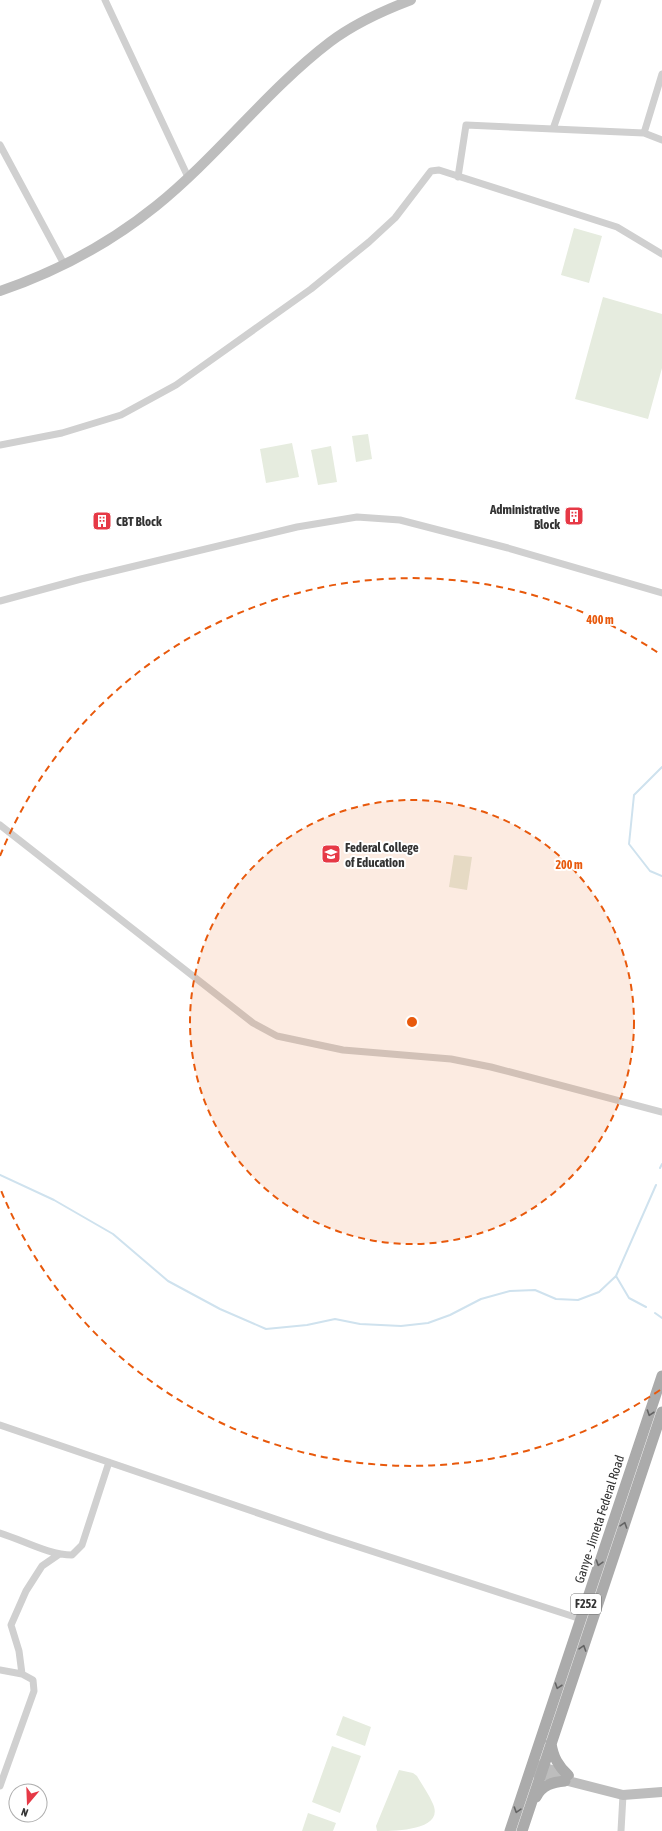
<svg xmlns="http://www.w3.org/2000/svg" width="662" height="1831" font-family="'Asap Condensed',sans-serif">
<style>
.green{fill:#e6ecdf}
.lines{fill:none;stroke-linecap:round;stroke-linejoin:round}
.stream{stroke:#cfe2ee;stroke-width:2}
.street{stroke:#d0d0d0;stroke-width:7}
.secondary{stroke:#bdbdbd;stroke-width:10}
.primary{stroke:#ababab;stroke-width:11}
.oneway{stroke:#636363}
.ring{fill:none;stroke:#e8590c;stroke-width:2;stroke-dasharray:7 5}
.labels{text-anchor:middle;stroke-width:4;stroke-linejoin:round;paint-order:stroke}
.shield{fill:#fff;stroke:#707070;stroke-width:1}
.shield-label{font-size:12px;font-weight:bold;fill:#333}
.poi-label{font-size:13px;font-weight:bold;fill:#333;stroke:#fff;text-anchor:start}
.street-label{font-size:13px;fill:#333;stroke:#fff}
.centre{fill:#e8590c;stroke:#fff;stroke-width:2}
.ring-label{font-size:12px;text-anchor:middle;font-weight:bold;fill:#e8590c;stroke:#fff;stroke-width:4;stroke-linejoin:round;paint-order:stroke}
</style>
<rect width="100%" height="100%" fill="#fff"/>
<path class="green" d="M574,228L602,236L589,283L561,275Z
M603,297L662,314V368L648,419L575,399Z
M368,434L372,459L356,462L352,436Z
M292,443L299,477L266,483L260,449Z
M331,446L337,482L318,485L311,450Z
M454,855L472,857L467,890L449,887Z
M343,1716L371,1727L365,1746L336,1735Z
M332,1746L361,1756L340,1813L312,1802Z
M399,1770L413,1773L417,1776C422,1785 429,1794 433,1804C445,1831 393,1831 377,1831L376,1826Z
M308,1813L336,1823L333,1831H302Z"/>
<g class="lines">
<path class="stream" d="M662,767L634,795L629,844L650,871L662,876
M660,1168L662,1164
M0,1175L54,1200L113,1234L168,1281L220,1309L266,1329L307,1325L335,1319L360,1324L401,1326L428,1323L450,1315L481,1299L510,1291L535,1290L556,1299L578,1300L599,1292L616,1276L656,1185
M616,1276L629,1298L646,1307
M655,1313L662,1318"/>
<path class="street" d="M105,0L188,177
M553,129L598,0
M644,133L662,74
M0,145L64,264
M458,177L466,125L644,133L662,140
M0,445L62,433L121,415L176,385L311,289L369,242L395,218L431,171L439,170L617,227L662,254
M0,601L81,579L297,527L357,517L400,520L508,548L662,593
M0,825L253,1023L277,1036L343,1050L451,1059L491,1067L662,1112
M0,1425L328,1537L581,1619
M0,1533C23,1540 49,1555 72,1555L82,1545L109,1462
M0,1670L22,1674L33,1680L34,1691L0,1786
M22,1674L19,1651L11,1625L26,1591L42,1566L58,1555
M621,1831L623,1795"/>
<path class="secondary" d="M0,291C56,272 110,243 156,206C218,156 267,90 330,42C355,23 382,11 411,0
M537,1765L569,1776
M533,1772L623,1795L662,1792"/>
<path class="primary" d="M551,1743C553,1757 558,1766 568,1775
M536,1797C542,1785 553,1782 565,1781
M510,1831L662,1376
M522,1831L662,1412"/>
</g>
<defs><path id="oneway-chevron" d="M-2-3.5L2.5 0L-2 3.5" fill="none" stroke-width="1.6" stroke-linecap="round" stroke-linejoin="round"/></defs>
<g class="oneway">
<use href="#oneway-chevron" transform="translate(650 1413) rotate(109)"/>
<use href="#oneway-chevron" transform="translate(624 1525) rotate(-72)"/>
<use href="#oneway-chevron" transform="translate(599 1563) rotate(108)"/>
<use href="#oneway-chevron" transform="translate(583 1648) rotate(-72)"/>
<use href="#oneway-chevron" transform="translate(558 1686) rotate(109)"/>
<use href="#oneway-chevron" transform="translate(517 1810) rotate(108)"/>
</g>
<circle cx="412" cy="1022" r="222" fill="#e8590c" fill-opacity=".12"/>
<g class="ring">
<circle cx="412" cy="1022" r="222"/>
<path d="M660 1390A444 444 0 0 1 0 1188M0 856A444 444 0 0 1 660 654"/>
</g>
<defs>
<symbol id="building-square" viewBox="-11 -11 22 22"><rect x="-9" y="-9" width="18" height="18" rx="4" fill="#e63946" stroke="#fff"/><path d="M-4-6H4V6H1V3H-1V6H-4ZM-2.5-4.3h1.7v1.8h-1.7ZM.8-4.3h1.7v1.8H.8ZM-2.5-1h1.7V.8h-1.7ZM.8-1h1.7V.8H.8Z" fill="#fff"/></symbol>
<symbol id="school-square" viewBox="-11 -11 22 22"><rect x="-9" y="-9" width="18" height="18" rx="4" fill="#e63946" stroke="#fff"/><path d="M0-5L7-2L0 1L-7-2ZM-4 1L0 2.5L4 1V4Q0 6-4 4Z" fill="#fff"/></symbol>
</defs>
<g fill-rule="evenodd">
<use href="#building-square" x="563" y="505" width="22" height="22"/>
<use href="#building-square" x="91" y="510" width="22" height="22"/>
<use href="#school-square" x="320" y="843" width="22" height="22"/>
</g>
<g class="labels">
<rect class="shield" x="571" y="1594" width="30" height="20" rx="3"/>
<g class="shield-label">
<text x="586" y="1608">F252</text>
</g>
<g class="poi-label">
<text x="560" y="514" text-anchor="end">Administrative<tspan x="560" dy="15">Block</tspan></text>
<text x="116" y="526">CBT Block</text>
<text x="345" y="852">Federal College<tspan x="345" dy="15">of Education</tspan></text>
</g>
<g class="street-label">
<text transform="translate(599 1519) rotate(-72)" y="5">Ganye - Jimeta Federal Road</text>
</g>
</g>
<circle cx="412" cy="1022" r="6" class="centre"/>
<g class="ring-label">
<text x="600" y="624">400 m</text>
<text x="569" y="869">200 m</text>
</g>
<g transform="translate(28 1803) rotate(199)"><circle r="19" fill="#ffffff" stroke="#adadad"/>
<path d="M0-3L7 15L0 10L-7 15Z" fill="#e63946"/>
<text y="-6" font-size="11" font-weight="bold" text-anchor="middle" fill="#333333">N</text>
</g>
</svg>
